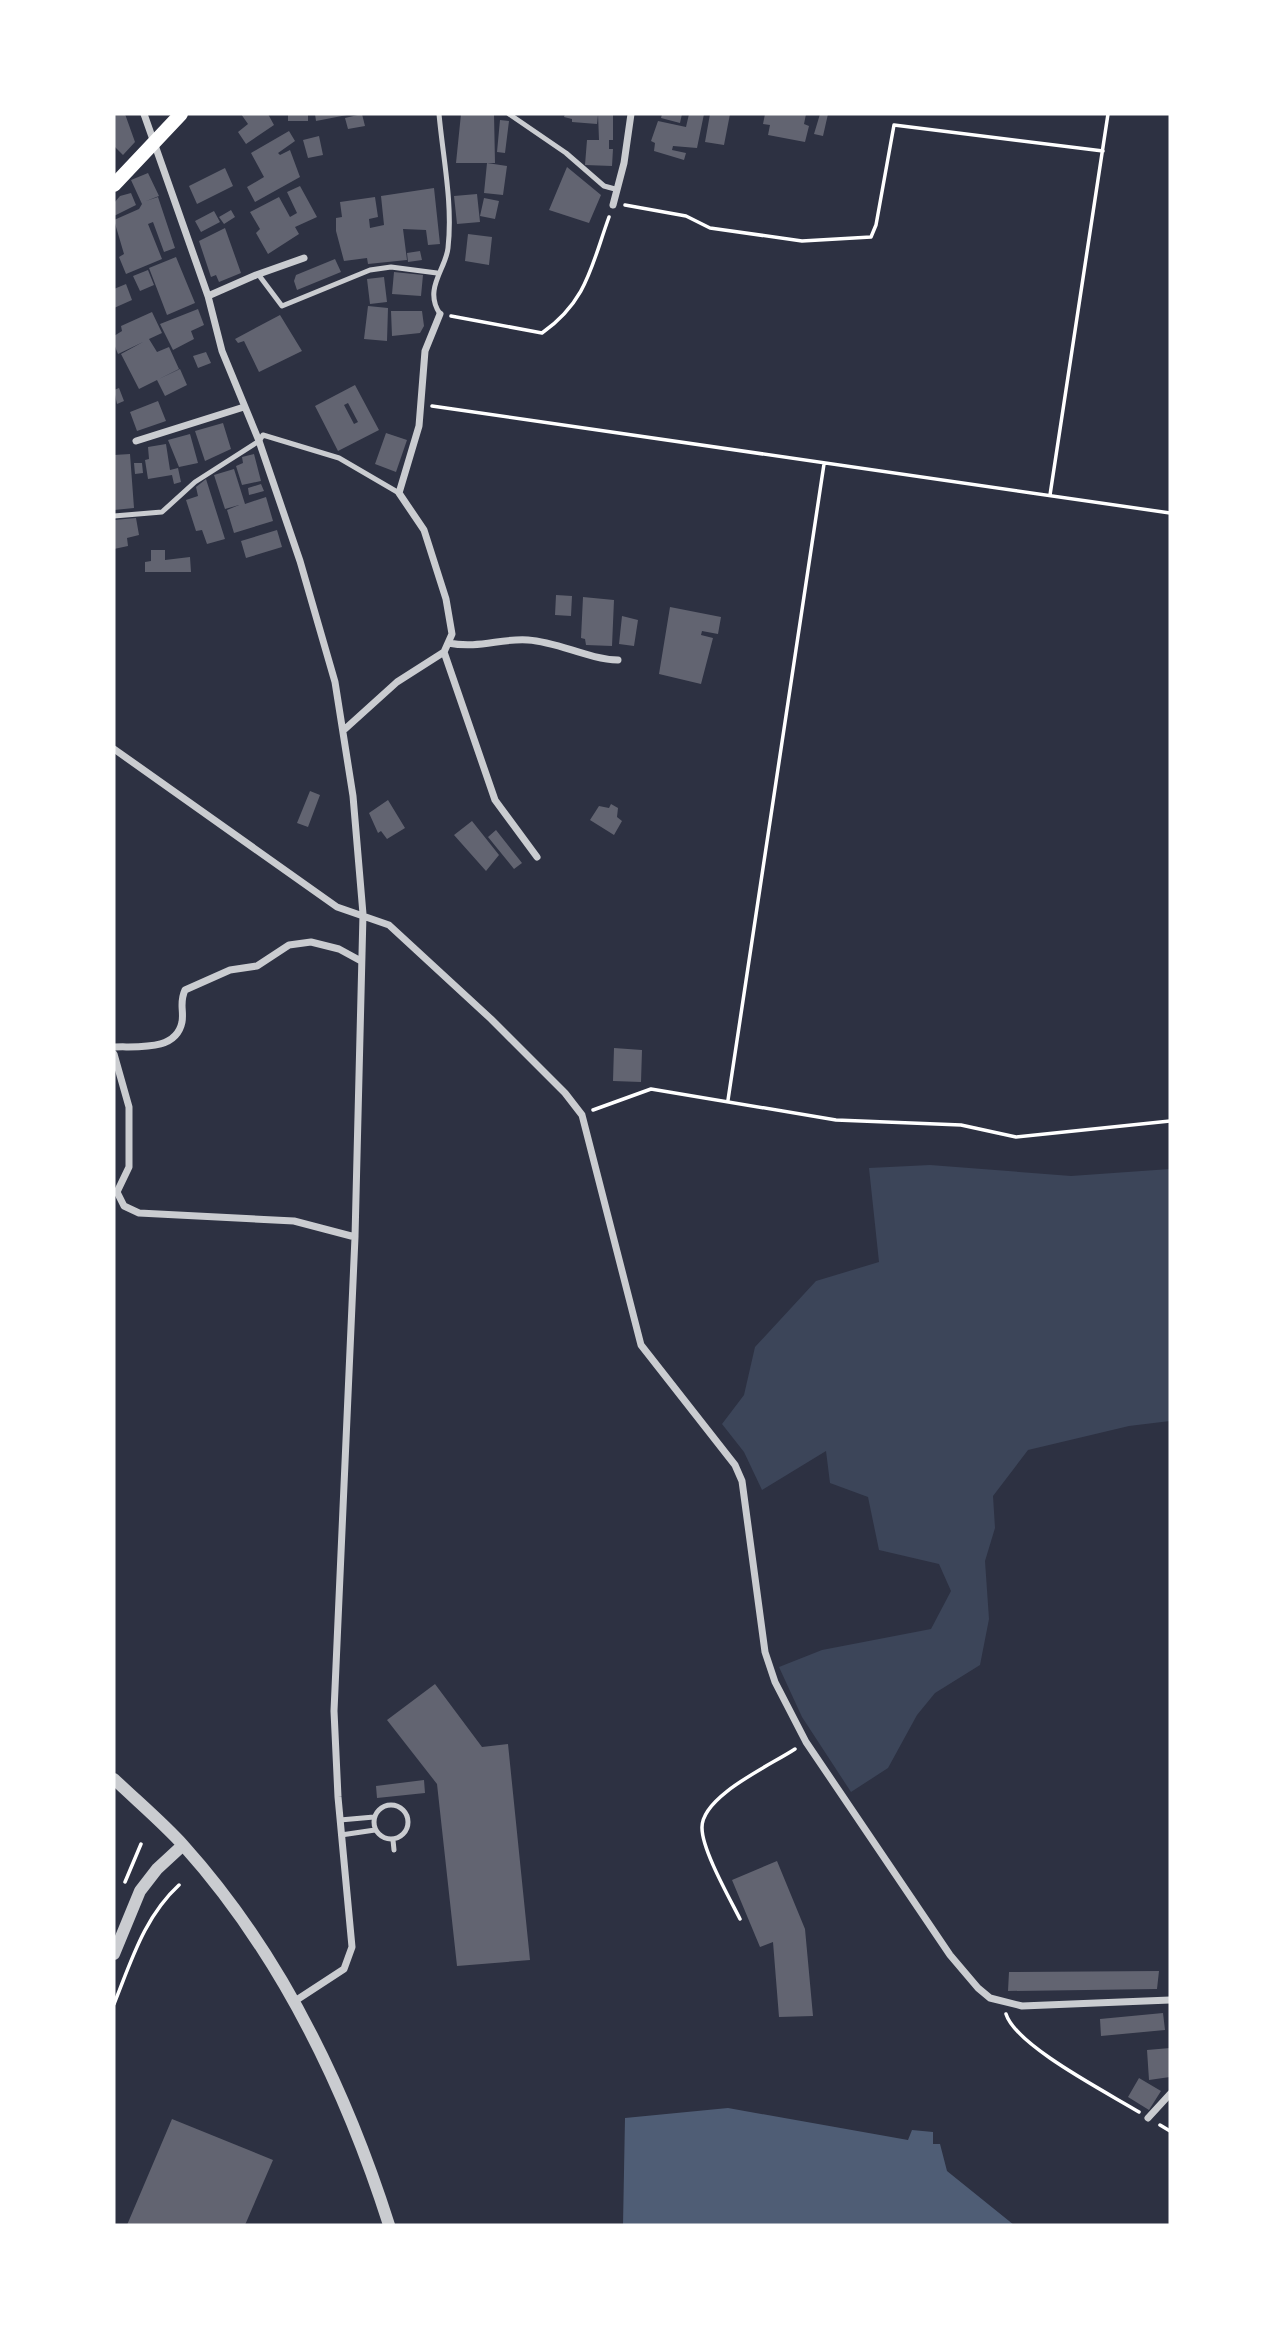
<svg xmlns="http://www.w3.org/2000/svg" width="1284" height="2339" font-family="'Archivo Narrow',sans-serif">
<style>
.green{fill:#3c4559}
.water{fill:#4f5d75}
.building{fill:#626471;fill-rule:evenodd}
.lines{fill:none;stroke-linecap:round;stroke-linejoin:round}
.path{stroke:#fff;stroke-width:3.5}
.service{stroke:#caccd0;stroke-width:5}
.minor{stroke:#caccd0;stroke-width:7}
.tertiary{stroke:#caccd0;stroke-width:12}
.secondary{stroke:#fff;stroke-width:14}
</style>
<rect width="100%" height="100%" fill="#2d3142"/>
<path class="green" d="M930,1165L1071,1176L1170,1169V1421L1129,1426L1028,1450L993,1496L995,1528L985,1561L989,1619L980,1665L935,1693L917,1715L888,1768L851,1792L802,1717L779,1667L822,1650L931,1629L951,1591L939,1564L879,1550L868,1497L830,1483L826,1451L762,1490L744,1452L722,1424L744,1395L755,1347L816,1281L879,1262L869,1168Z"/>
<path class="water" d="M728,2108L908,2140L912,2130L933,2132V2144H940L947,2171L1014,2225H623L625,2118Z"/>
<path class="building" d="M114,114H125L135,142L123,155L114,146Z
M241,114H268L274,125L246,144L238,132L248,124Z
M288,114H308V121H288Z
M315,114H347V115L316,121Z
M362,114L365,126L348,129L345,118Z
M461,114H494L495,163H456Z
M565,114L598,115L597,124L572,122V119L564,117Z
M598,114L613,115V140H609V149H613L612,166L585,165L587,140H599Z
M662,114H682L680,123L661,118Z
M689,114H704L697,148L673,146L672,150L686,153L684,160L654,151L655,143L651,141L658,121L686,127Z
M710,114H730L724,145L705,142Z
M765,114H806L804,124L809,126L805,142L768,135L770,125L763,124Z
M820,114H828L823,136L814,134Z
M500,120L509,121L505,153L497,152Z
M289,131L295,141L278,153L280,155L290,150L300,177L255,202L247,187L264,177L251,153Z
M319,136L323,155L308,158L303,140Z
M487,163L507,166L503,195L484,193Z
M567,167L601,195L589,223L549,210Z
M225,168L233,186L197,204L189,186Z
M148,173L159,196L146,201L158,197L175,248L164,252L153,222L148,224L162,259L126,274L119,257L124,254L114,220L139,209L142,204L131,180Z
M300,186L317,217L295,227L299,234L268,254L256,233L260,229L250,212L279,197L290,217L297,213L287,192Z
M434,188L440,244L428,245L426,230L403,229L407,260L368,264L367,258L344,261L336,231V218L342,217L340,202L375,197L378,217L369,219L370,228L384,225L381,196Z
M131,193L136,205L114,216V203L120,196Z
M477,194L480,222L457,224L454,196Z
M484,198L499,201L495,219L480,216Z
M231,210L235,217L224,224L219,217Z
M214,211L220,222L201,232L195,221Z
M225,228L241,273L219,282L216,275L211,277L199,241Z
M468,234L492,237L489,265L465,261Z
M420,251L422,260L408,262L407,253Z
M176,257L195,303L167,315L149,268Z
M335,259L341,272L297,290L294,281L296,275Z
M148,270L154,285L140,291L133,276Z
M394,272L423,275L421,296L392,294Z
M384,277L387,302L370,304L367,279Z
M126,284L132,300L114,308V289Z
M368,306L388,308L387,341L364,339Z
M198,309L204,325L191,331L194,339L173,350L160,324Z
M391,311H422L424,326L420,333L392,336Z
M152,312L162,333L149,339L157,352L169,347L179,369L159,379L180,369L187,385L165,396L157,380L139,389L121,354L143,342L118,354L114,344V336L122,331L121,326Z
M280,315L302,351L259,372L244,341L238,343L235,339Z
M206,352L211,363L198,368L193,356Z
M355,385L379,430L338,451L315,406ZM348,403L358,422L354,424L344,405Z
M119,388L124,401L117,404L114,390Z
M158,401L166,421L137,431L130,412Z
M223,423L231,449L205,461L195,431Z
M386,433L407,440L396,472L375,464Z
M190,434L198,463L179,467L168,440Z
M166,444L170,470L178,468L181,482L174,484L172,475L148,479L145,460L149,459L148,447Z
M130,454L134,508L114,510V455Z
M254,454L261,481L242,485L236,466L243,463L242,457Z
M134,463H142L143,473L135,474Z
M234,469L245,504L266,497L273,521L234,533L227,510L239,505L225,509L214,475Z
M206,479L225,539L207,544L202,530L196,531L186,500L198,496L196,487Z
M261,484L264,491L249,495L248,488Z
M136,518L139,535L127,538L128,546L114,549V520Z
M277,530L282,547L246,558L241,541Z
M151,550H165V560L190,557L191,572H145V562L151,561Z
M556,595L572,596L571,616L555,615Z
M583,597L614,600L612,646L586,645L585,639L581,638Z
M670,607L721,617L718,634L702,631L701,635L713,638L701,684L659,674Z
M622,616L638,620L634,646L619,644Z
M310,791L320,795L308,827L297,823Z
M388,800L405,828L387,839L381,831L378,833L369,813Z
M611,804L618,808L617,817L622,821L614,835L590,820L599,806L609,808Z
M472,821L499,855L486,871L454,835Z
M496,830L522,863L514,869L488,837Z
M614,1048L642,1050L641,1082L613,1081Z
M435,1684L482,1747L508,1744L530,1960L457,1966L437,1784L387,1720Z
M424,1780L425,1793L377,1798L376,1786Z
M777,1861L805,1929L813,2016L779,2017L773,1942L760,1947L732,1880Z
M1159,1971L1157,1989L1008,1991L1009,1972Z
M1163,2013L1165,2030L1101,2036L1100,2019Z
M1170,2048V2077L1149,2080L1147,2050Z
M1139,2078L1161,2091L1149,2110L1128,2097Z
M172,2119L273,2160L245,2225H127Z"/>
<g class="lines">
<path class="path" d="M625,205L686,216L710,228L802,241L871,237L876,225L894,125L1103,151
M451,316L542,333C587,301 591,267 609,217
M432,406L1170,513
M1050,495L1108,114
M728,1100L824,464
M593,1110L651,1089L836,1120L961,1125L1016,1137L1170,1121
M125,1882L141,1844
M740,1919C730,1899 702,1850 702,1828C701,1796 771,1765 795,1749
M114,2004C131,1962 144,1917 179,1885
M1006,2014C1016,2046 1108,2093 1139,2112
M1160,2125L1170,2131"/>
<path class="service" d="M439,114C443,158 453,204 448,248C446,269 423,289 440,314
M509,114L566,153L604,186L615,189
M258,274L282,306L370,270L391,267L437,273
M114,516L162,512L195,482L259,441L263,435L339,458L399,493
M374 1822a17 17 0 1 1 34 0a17 17 0 1 1-34 0Z
M340,1820L374,1817
M341,1835L375,1830
M393,1840L394,1850"/>
<path class="minor" d="M144,114L208,296L222,351L259,441L300,561L335,682L353,796L363,914L355,1237L334,1711L338,1797L352,1947L344,1969L295,2001
M613,205L624,163L631,114
M208,296L256,275L304,258
M136,441L244,407
M448,643C480,649 500,638 528,640C559,642 587,659 618,660
M444,652L495,800L537,857
M345,729L397,682L444,652L452,634L446,599L424,530L399,493L419,426L425,351L440,314
M114,749L337,907L389,925L491,1019L565,1093L582,1115L641,1345L735,1465L742,1481L765,1652L775,1682L806,1742L950,1955L978,1988L990,1998L1022,2006L1170,2000
M114,1047C137,1046 176,1052 182,1022C184,1010 179,1003 185,990L230,970L257,966L289,945L311,942L339,949L361,961
M114,1054L129,1107V1167L117,1192L124,1206L139,1213L294,1221L355,1237
M1148,2118L1170,2094"/>
<path class="tertiary" d="M114,1779C137,1801 162,1822 183,1845C281,1954 345,2087 389,2225
M114,1954L140,1891L157,1869L183,1845"/>
<path class="secondary" d="M114,185L181,114"/>
</g>
<rect width="1284" height="2339" fill="none" stroke="#ffffff" stroke-width="231"/>
</svg>
